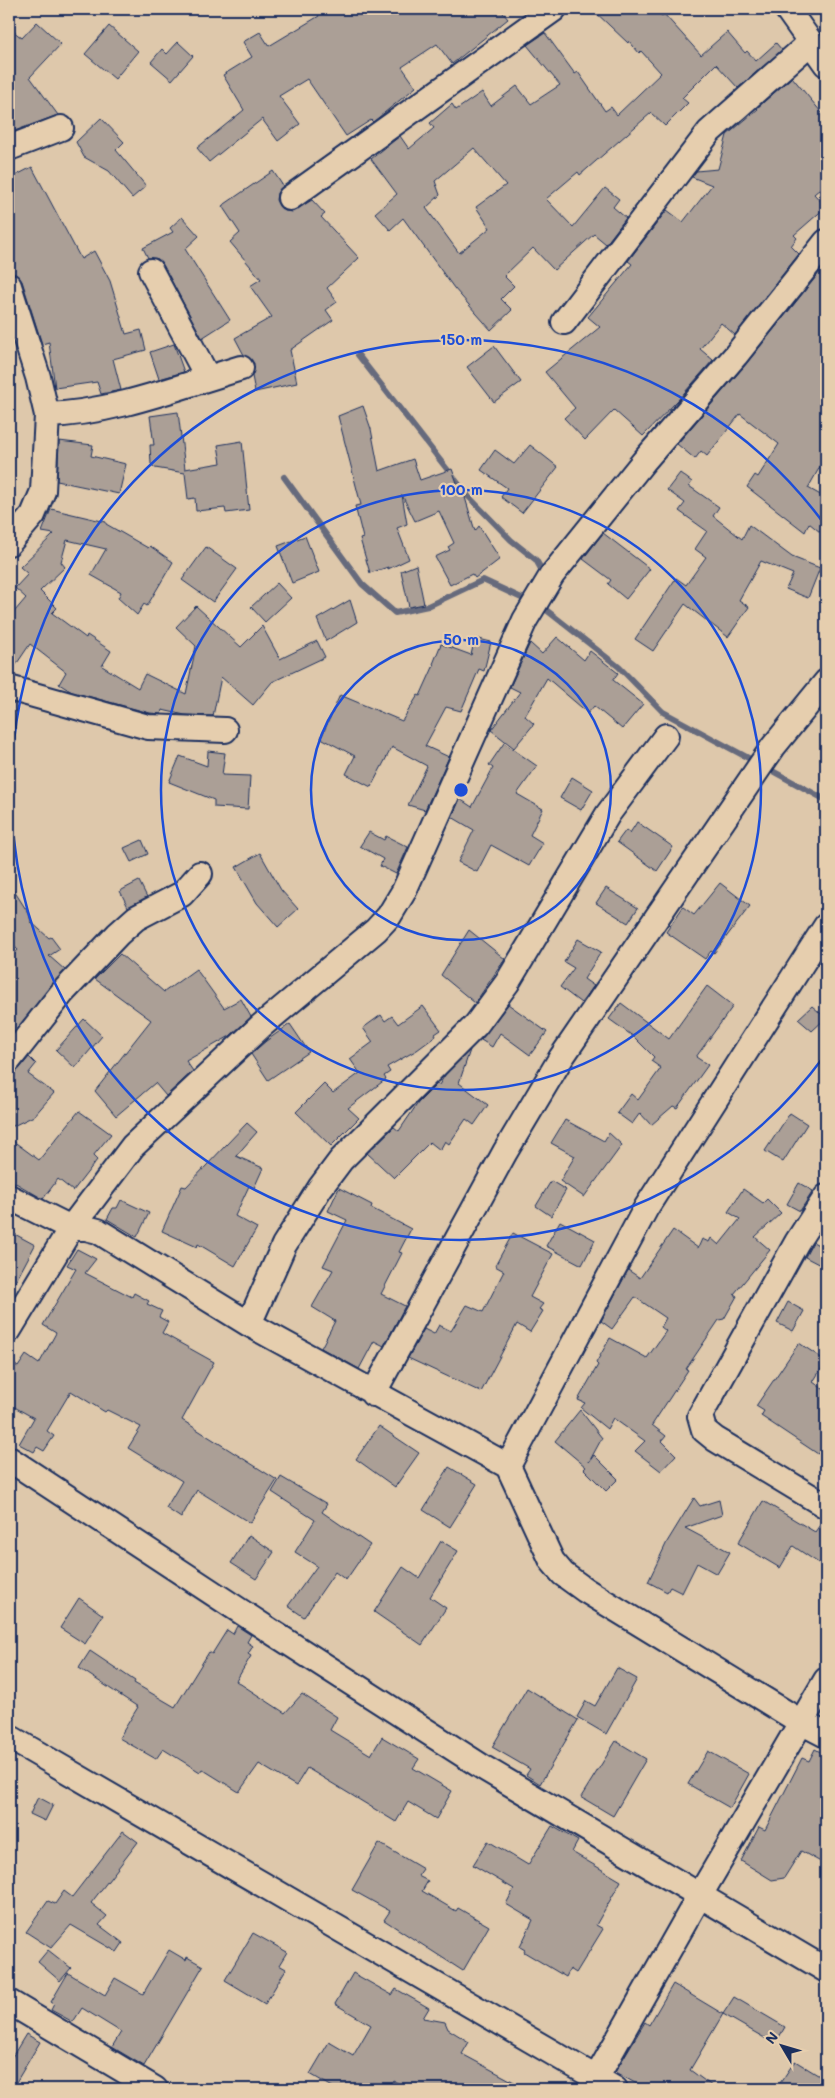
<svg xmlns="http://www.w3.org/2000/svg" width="835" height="2098" font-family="Mali,sans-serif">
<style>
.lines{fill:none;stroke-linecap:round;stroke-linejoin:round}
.stream{stroke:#666a7c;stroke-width:6}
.building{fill:#ab9f96;stroke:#1b2f5e;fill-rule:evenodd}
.minor-casing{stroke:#1b2f5e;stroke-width:28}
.minor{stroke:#e6ceae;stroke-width:24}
.ring{fill:none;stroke:#1d4ed8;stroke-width:2.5}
.centre{fill:#1d4ed8;stroke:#e6ceae;stroke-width:2.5}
.ring-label{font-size:15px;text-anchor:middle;font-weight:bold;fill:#1d4ed8;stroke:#e6ceae;stroke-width:4.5;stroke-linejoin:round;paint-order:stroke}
</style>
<rect width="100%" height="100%" fill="#dec8ab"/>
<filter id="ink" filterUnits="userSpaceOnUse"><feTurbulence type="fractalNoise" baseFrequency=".02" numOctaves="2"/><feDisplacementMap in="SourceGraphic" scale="10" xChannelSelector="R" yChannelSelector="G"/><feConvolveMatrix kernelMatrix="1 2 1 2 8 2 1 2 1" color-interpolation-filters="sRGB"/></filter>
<g filter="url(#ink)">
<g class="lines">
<path class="stream" d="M358,355L468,496L511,540L536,560L545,576
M284,477L362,584L395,613L428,606L483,580L545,609L619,667L663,712L826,800"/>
</g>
<path class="building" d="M315,9H500L508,19L452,64L437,44L402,67L416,87L373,122L371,120L346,136L307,79L279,96L300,124L278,141L262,119L209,162L197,148L244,110L223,75L252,57L243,42L260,32L269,46L319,16Z
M592,9H654L662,16L664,14L701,55L727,32L745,53L747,51L756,61L776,43L782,50L738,88L716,64L682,98L688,103L665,126L651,113L580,175L578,172L546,199L573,227L605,188L619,199L613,207L626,218L606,244L594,234L554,270L533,248L504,276L514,286L501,299L512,310L491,330L454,288L403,218L390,230L375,213L397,194L371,159L400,136L409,149L434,128L430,123L452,104L456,110L482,92L491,106L517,86L531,104L560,85L527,45L545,33L575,74L578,72L605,111L611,107L617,115L661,73L641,51L639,53L629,41L628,43ZM474,148L506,185L476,207L490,228L459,253L426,208L440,195L435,181Z
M37,22L61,44L30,77L58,115L9,133V28L22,38Z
M109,26L138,51L115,79L85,54Z
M178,42L193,56L172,80L151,62L162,49L167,54Z
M792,77L826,118V184L814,194L826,207L794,235L797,238L791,246L799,254L735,335L721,323L700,349L713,360L678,400L643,436L614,410L585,440L564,418L575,408L545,372L600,327L588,317L632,264L628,261L667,210L683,222L712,185L692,177L696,171L718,169L727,135L758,109L757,108Z
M101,118L124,142L116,150L146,186L132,198L109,171L84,157L76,142Z
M32,167L81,259L94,251L110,281L126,334L141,330L146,350L113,359L121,390L101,394L97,382L55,388L49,342L42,344L22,281L18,276L9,273V179Z
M273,171L283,186L277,193L276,200L279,206L285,211L292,212L312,200L325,214L321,217L359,258L327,288L337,302L326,310L333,320L290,350L297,383L255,392L252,376L254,363L244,355L235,338L272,317L250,286L261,279L230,242L240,233L222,206Z
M182,217L199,236L185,249L230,320L202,338L163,265L158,259L148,258L143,248L173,232L170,228Z
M820,272L826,278V456L808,488L826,498V537L809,523L805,532L747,487L755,475L758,477L779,444L740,414L707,456L701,451L695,459L677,444L746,364Z
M174,344L184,372L159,379L150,352Z
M494,346L521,382L494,402L467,367Z
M363,406L371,429L379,471L413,459L420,480L452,469L462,497L464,494L475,531L479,526L500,559L475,578L472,574L450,585L435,557L450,550L448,547L454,543L439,511L415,521L402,495L407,524L397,528L409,559L388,569V567L370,573L360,539L363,538L355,506L361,505L338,416Z
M178,412L185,469L221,463L218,445L242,441L249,510L226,513L225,508L196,511L195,498L188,499L185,473L155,468L151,464L150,445H154L150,416Z
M59,441L93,445L91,456L126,464L119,494L57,481Z
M530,445L558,467L522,513L501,497L507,488L481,470L495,450L514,464Z
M680,473L692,482L689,486L719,507L713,516L742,539L749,525L792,557L820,568L808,598L786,589L793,574L761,561L739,600L749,607L728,637L685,604L653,651L635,639L676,578L686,585L706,557L695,549L707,531L679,511L685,503L667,490Z
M51,509L106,522V524L148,548L150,546L173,562L147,606L144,604L137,615L118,598L121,592L91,575L106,549L67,540L61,562L65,567L40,591L57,608L52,613L86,638L87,635L111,651L102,666L138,688L145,674L186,694L196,646L176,627L196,606L241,647L262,626L280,659L317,641L325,657L272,682L253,705L221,677L213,716L185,715L162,710L161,714L150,713L72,692L59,684L66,672L30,644L9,675V618L26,598L15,588L28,574L20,567L54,534L42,532Z
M603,533L650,569L626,599L608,584L611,580L583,559Z
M305,536L319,572L292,583L278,546Z
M206,547L237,569L213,602L182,580Z
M416,565L424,604L409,607L401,571Z
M277,583L291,598L265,622L251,607Z
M350,600L357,622L326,641L317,619Z
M557,637L584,660L590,651L618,673L613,680L643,704L622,729L594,706L588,713L547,678L525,716L534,724L514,748L491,730L520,692L510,687L530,643L542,654Z
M475,638L491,642L484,671L479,669L461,711L446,707L425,746L449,757L425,810L408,805L427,766L392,747L371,787L346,774L355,756L321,738L340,695L402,721L418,695L420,696L434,665L433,664L441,644L471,655Z
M504,743L537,766L517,794L543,809L530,835L543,843L529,866L491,845L477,872L458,862L474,830L452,817L460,799L472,807L493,768L489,765Z
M208,751L225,753L222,775L250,776L248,809L214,807V800L169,782L180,756L207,766Z
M572,777L593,790L581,810L560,798Z
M637,822L673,847L657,871L617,842L626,830L630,833Z
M369,832L384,840L386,836L408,847L396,874L380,866L383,859L360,846Z
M142,840L148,854L131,862L124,848Z
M260,853L281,890L298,909L278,927L257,903L236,867Z
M139,881L147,897L128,907L120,891Z
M9,883L29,914L31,922L49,938L51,937L60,949L49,956L65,970L9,1038V960L18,950L9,941Z
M720,883L750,906L714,953L711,951L705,959L666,932L683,907L694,915Z
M606,888L638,908L628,923L596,903Z
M469,930L505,959L475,1003L441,975Z
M578,939L601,952L584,979L594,986L581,1003L560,987L574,968L564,962Z
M120,954L164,992L196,969L224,1008L241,999L251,1017L230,1036L186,1061L193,1071L166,1096L155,1083L116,1116L95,1091L151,1020L95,979Z
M707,986L733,1006L696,1057L708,1065L677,1108L673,1106L651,1125L640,1113L632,1124L617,1113L631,1094L638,1100L661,1068L651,1061L654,1057L634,1037L609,1019L621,1003L669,1039Z
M508,1004L547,1032L530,1055L500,1033L492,1047L481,1040Z
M423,1006L441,1030L435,1034L436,1036L417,1050L387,1067L390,1072L384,1076L386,1079L348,1108L359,1118L331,1146L296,1112L324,1084L333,1093L360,1073L350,1059L373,1042L363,1028L381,1015L385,1021L392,1016L398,1024Z
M812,1006L826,1018L812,1031L798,1019Z
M84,1019L102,1036L75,1068L56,1050Z
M290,1024L309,1052L268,1080L251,1054L266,1041Z
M470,1050L459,1083L488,1105L474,1125L466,1119L449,1144L445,1141L440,1150L430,1142L394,1178L367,1153L394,1127L399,1131L418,1103L437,1084L439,1085L445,1075Z
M29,1057L36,1064L28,1074L54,1093L34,1116L9,1128V1073L19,1069Z
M79,1111L111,1134L93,1156L97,1160L73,1191L58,1179L43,1199L9,1179V1138L39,1160Z
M790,1113L807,1124L783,1162L765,1151Z
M565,1120L604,1141L609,1133L622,1145L584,1197L560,1181L575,1156L551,1143Z
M247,1123L257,1132L236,1156L263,1168L254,1188L249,1186L235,1216L257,1228L235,1266L198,1244L197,1247L162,1231L182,1186L186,1187Z
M551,1181L566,1190L551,1216L536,1206Z
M799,1183L813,1191L800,1211L787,1204Z
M339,1188L372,1205L371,1208L411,1229L399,1252L402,1253L381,1294L405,1306L384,1346L374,1341L359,1369L321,1348L335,1321L312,1307L333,1270L323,1266L347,1220L328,1211Z
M743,1189L763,1203L767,1199L781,1213L755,1237L770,1250L734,1294L737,1296L724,1319L719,1320L686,1369L688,1370L652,1425L666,1436L662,1441L676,1455L661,1471L635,1451L645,1441L613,1418L607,1429L581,1408L585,1403L578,1400L598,1365L596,1363L610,1338L647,1358L666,1331L661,1327L666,1318L635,1297L612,1329L601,1321L628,1270L640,1278L673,1230L698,1248L702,1239L709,1242L711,1238L719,1245L740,1219L728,1212Z
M121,1200L149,1213L137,1237L107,1219L113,1208H117Z
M560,1221L595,1240L582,1265L546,1246Z
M9,1231L35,1245L9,1294Z
M513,1233L553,1254L530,1297L543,1304L539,1309L543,1311L530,1332L517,1324L481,1392L408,1358L424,1329L434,1334L439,1325L451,1331L467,1305L483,1312L504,1271L495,1266Z
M813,1242L826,1249V1268L805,1257Z
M77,1249L96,1259L85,1273L132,1297L134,1293L149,1301L147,1304L162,1311L159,1317L168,1322L162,1333L214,1362L182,1420L277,1480L250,1523L197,1490L181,1518L166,1508L182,1481L128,1448L141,1427L107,1410L105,1412L71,1391L47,1431L54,1436L44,1451L37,1447L34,1452L19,1444L34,1418L9,1404V1375L15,1365L18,1367L26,1355L39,1364L56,1333L43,1325L76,1269L67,1265Z
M788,1302L804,1311L793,1331L777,1323Z
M799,1343L826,1361L813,1382L826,1391V1441L818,1454L761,1416L764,1411L756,1406Z
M580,1410L602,1438L589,1462L594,1455L618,1479L606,1491L584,1469L586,1467L555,1441Z
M379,1426L419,1453L395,1487L356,1459Z
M449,1467L477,1484L450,1527L423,1510Z
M281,1477L327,1504L322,1512L370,1545L346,1580L335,1572L304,1617L288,1606L317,1566L295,1552L315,1520L272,1492Z
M694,1498L700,1506L719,1500L722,1515L685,1528L730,1552L717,1574L697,1563L682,1593L670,1587L667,1592L648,1582L667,1542Z
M763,1501L815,1532L824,1519L826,1520V1568L793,1546L780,1568L738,1543Z
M249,1535L274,1552L256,1579L231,1563Z
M441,1541L458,1551L430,1597L446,1608L422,1645L374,1612L403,1567L419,1578Z
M79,1598L103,1615L85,1644L60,1628Z
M237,1626L251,1635L247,1642L253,1646L248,1654L251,1656L236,1681L285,1713L302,1694L337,1717L330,1730L371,1755L382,1737L419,1759L413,1768L452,1791L436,1819L408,1802L396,1822L307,1768L296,1786L259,1764L239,1792L202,1769L200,1772L163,1749L156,1759L119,1738L138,1707L79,1668L90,1651L135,1681L134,1683L175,1707L209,1652L212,1654L227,1630L233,1634Z
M617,1668L637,1679L606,1734L577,1717L586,1701L595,1706Z
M527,1688L578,1720L540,1784L526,1775L530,1769L492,1747Z
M616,1741L646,1759L613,1816L581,1797Z
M815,1749L826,1755V1865L801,1851L784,1878L772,1880L741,1861L759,1827L765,1830L802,1758L809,1761Z
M708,1751L749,1774L730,1808L688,1784Z
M38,1797L53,1805L45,1821L30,1814Z
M552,1826L578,1841L572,1852L621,1881L596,1925L603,1929L576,1973L570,1969L566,1977L524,1952L525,1950L520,1947L533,1920L506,1904L514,1889L473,1865L488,1841L528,1865Z
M123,1831L138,1842L91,1903L107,1916L99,1925L123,1943L117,1952L71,1925L51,1948L26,1932L48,1901L55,1904L64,1891L72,1897Z
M379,1843L423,1869L418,1876L428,1881L422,1891L456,1911L458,1908L489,1926L463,1971L384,1920L390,1911L352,1890Z
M253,1933L287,1952L279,1965L286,1969L265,2004L225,1980Z
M48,1950L71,1968L60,1981L38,1962Z
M169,1950L186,1960L187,1957L203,1966L144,2066L112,2047L121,2032L82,2008L73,2022L51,2010L54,2004L51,2002L68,1973L105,1995L115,1978L143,1994Z
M353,1973L392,1995L396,1989L429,2008L423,2018L445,2022L448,2029L469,2042L462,2054L527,2089H409L394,2081L389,2089H336L310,2074L329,2042L353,2056L371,2025L335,2004Z
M673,1984L723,2014L690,2070L716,2089H646L615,2072L645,2022L649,2025Z
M734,1997L785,2027L775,2044L723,2014Z
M26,2034L40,2042L12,2089H9V2062Z
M795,2061L826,2080V2089H776Z"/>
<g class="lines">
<defs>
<path id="minor" d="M787,9L826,64
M9,148L61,128
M290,198L554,9
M151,271L208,378
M9,286L38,377L47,415L43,491L33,515L9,543
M564,322L709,132L810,43
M47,415C113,413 178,387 241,368
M9,688L148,727L225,730
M9,1060L62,993L118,934L136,918L182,894L200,874
M9,1197L71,1228H86L98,1231L249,1324L508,1466L552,1561L563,1574L585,1590L801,1722L826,1735
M826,1197L797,1242L700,1416L704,1430L715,1439L826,1506
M249,1324L284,1245L320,1188L341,1160L476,1025L507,983L608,814L666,736
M9,1330L71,1228L133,1146L261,1026L376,930L389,916L404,891L525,620L552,575L644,461L736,355L826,242
M373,1394L505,1152L561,1058L773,747L826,682
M9,1459L275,1634L484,1768L826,1970
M508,1466L646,1208L826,926
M9,1737L615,2089
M9,2002L155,2089
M590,2089L700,1895L826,1680"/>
</defs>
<use href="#minor" class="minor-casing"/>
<use href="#minor" class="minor"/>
</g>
</g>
<g class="ring">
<circle cx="461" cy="790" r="150"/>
<circle cx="461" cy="790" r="300"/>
<path d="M825 1055A450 450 0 1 1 825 525"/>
</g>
<circle cx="461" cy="790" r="8" class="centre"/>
<g class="ring-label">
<text x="461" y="345">150 m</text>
<text x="461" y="495">100 m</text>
<text x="461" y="645">50 m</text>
</g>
<rect width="835" height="2098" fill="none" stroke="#e6ceae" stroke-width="30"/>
<rect x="15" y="15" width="805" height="2068" fill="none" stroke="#1b2f5e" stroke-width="2" filter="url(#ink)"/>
<g transform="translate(782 2046) rotate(308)" stroke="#e6ceae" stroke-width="4" paint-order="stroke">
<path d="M0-4L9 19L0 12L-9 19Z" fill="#1b2f5e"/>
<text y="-8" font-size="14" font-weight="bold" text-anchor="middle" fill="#1b2f5e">N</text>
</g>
</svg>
